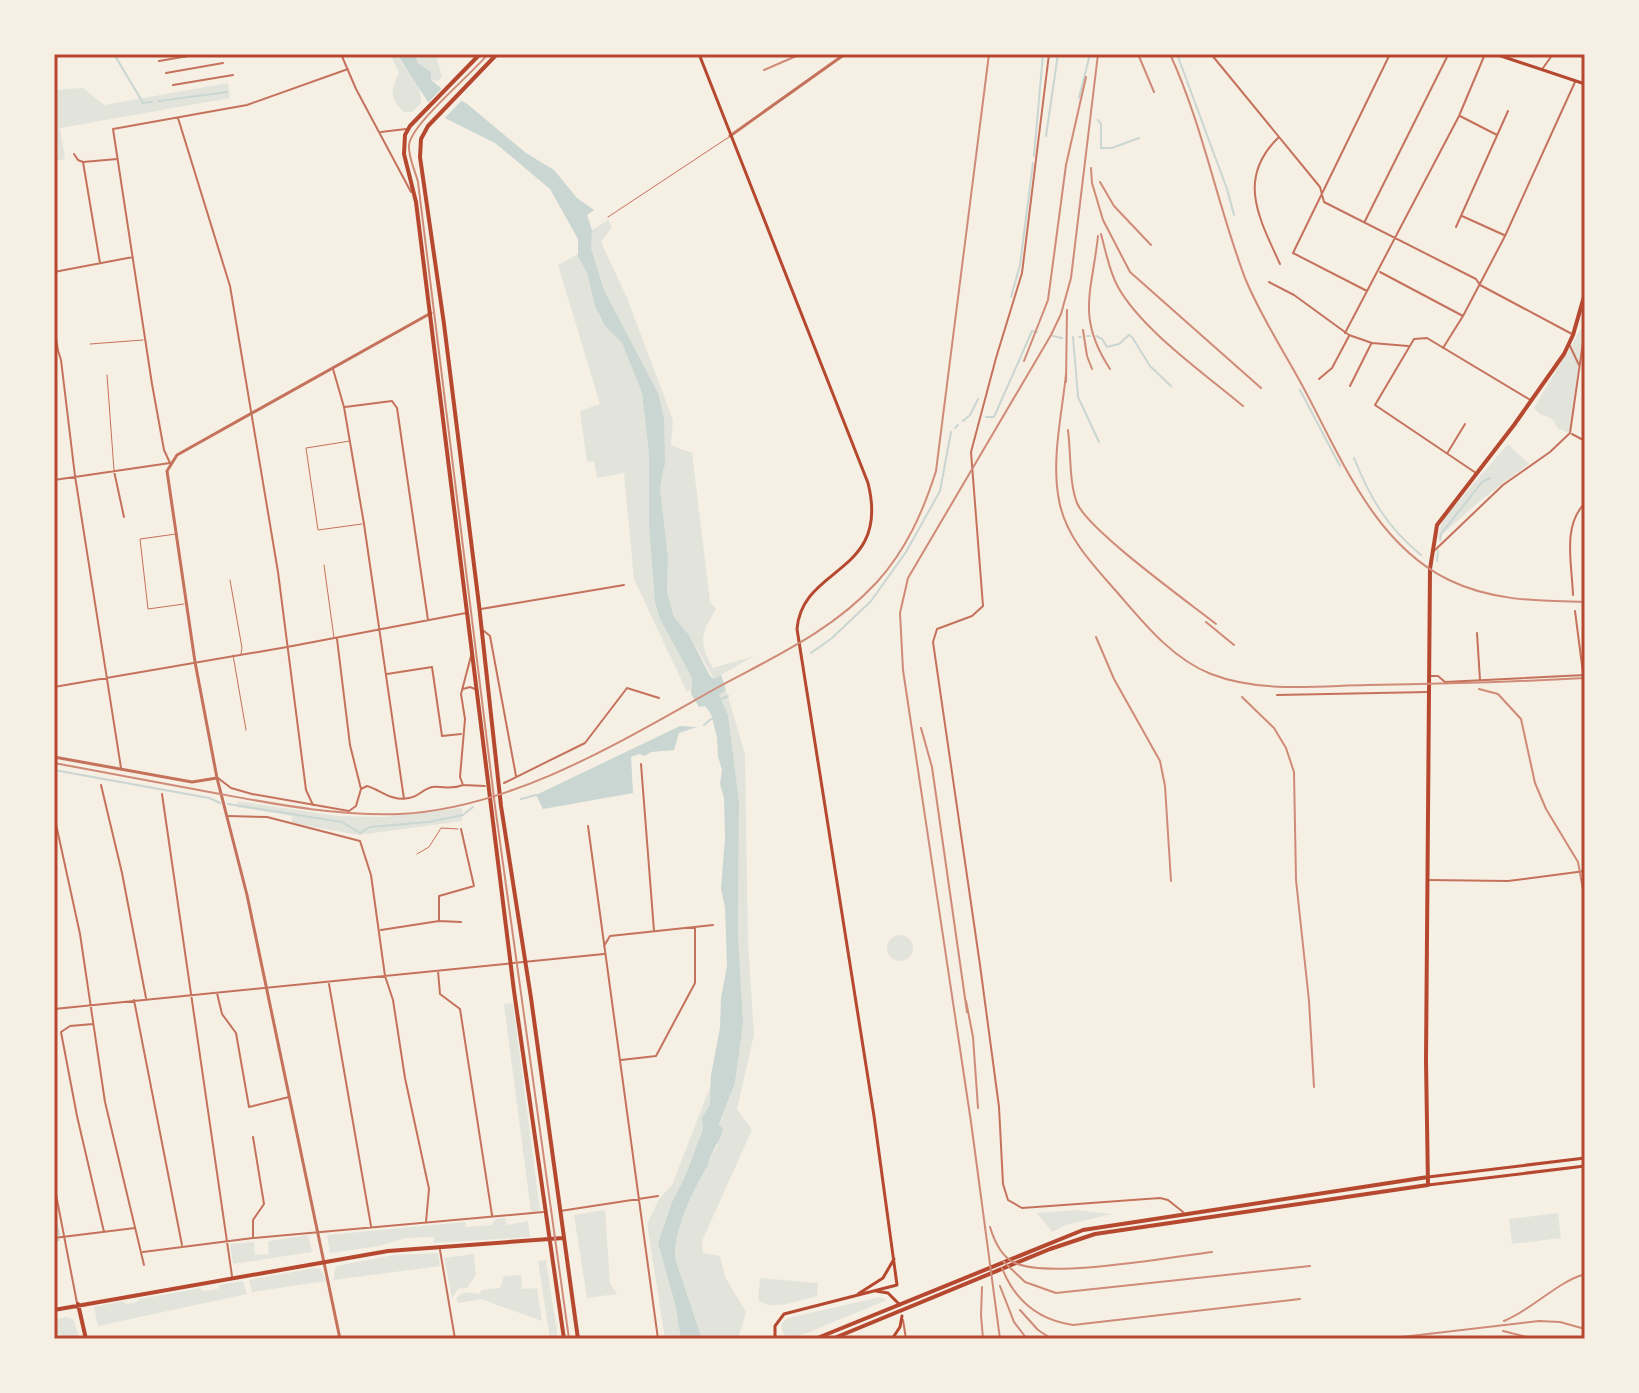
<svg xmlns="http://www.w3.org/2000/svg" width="1639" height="1393" font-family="Montserrat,sans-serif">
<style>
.green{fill:#e2e4dc}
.water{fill:#c9d6d2}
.pier{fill:#f6efe4}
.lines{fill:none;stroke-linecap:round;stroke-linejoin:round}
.stream{stroke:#c9d6d2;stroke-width:2}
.service{stroke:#c5725c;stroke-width:1}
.minor{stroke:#c5725c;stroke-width:2}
.tertiary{stroke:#c5725c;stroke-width:3}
.secondary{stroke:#b5482f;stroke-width:3}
.primary{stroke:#b5482f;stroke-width:4}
.tram{stroke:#cf8b77;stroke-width:2}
.rail{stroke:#cf8b77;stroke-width:2}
.neatline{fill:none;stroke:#b5482f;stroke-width:3}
</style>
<rect width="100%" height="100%" fill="#f6efe4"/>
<path class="green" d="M390,54H397C404,71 423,83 421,103L412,112H404C389,99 391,89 399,73Z
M415,54H436L442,77L437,81L431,80V72L419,64Z
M228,83L230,98L60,128L65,159L54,161V90L83,88L104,105Z
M608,220L612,227L601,242L627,298L673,420L671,445L692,453L710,602L716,609C701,634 698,641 713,668L754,656L714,679L689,635L674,617L667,592L668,557L660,488L664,470V443L658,393L604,290L591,248L592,230Z
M578,254L587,273L595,306L605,326L622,343L642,393L649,454V526L655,603L660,619L692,678L691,690L687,692L634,579L624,473L597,478L594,461L587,462L580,411L600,404L558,265Z
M1584,324L1569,433L1557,428C1555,420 1550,416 1541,415L1534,408Z
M1508,444L1529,464L1481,500L1437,539L1441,525L1447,514Z
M726,690L745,754L748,943L754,1035L737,1109L752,1130L702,1241L703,1253L720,1256L725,1277L746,1312L739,1336L767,1339H702L675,1258C674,1228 693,1191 708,1165V1160L717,1147L719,1125L735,1083L743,1023L738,935L739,801L728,715L719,695Z
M238,801L338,816L384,817L462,808V821L359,835L292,823V816L237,807Z
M887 948a13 13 0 1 1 26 0a13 13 0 1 1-26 0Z
M513,1003L540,1211L531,1212L504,1004Z
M711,1085L710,1104L702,1119L703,1129L684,1179L672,1202L658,1243L675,1304L681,1339H665L647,1224L659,1199L672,1185Z
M605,1210L610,1283L617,1294L587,1298L574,1215Z
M1075,1210L1112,1214L1066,1225L1052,1232L1037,1213Z
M1558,1213L1561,1238L1512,1244L1509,1219Z
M505,1218L507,1225L528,1221L530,1237L434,1243V1237L406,1238L379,1246L330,1253L327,1235L465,1222L466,1227L491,1225L496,1219Z
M308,1235L312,1252L233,1264L230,1244L254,1242L255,1255L269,1254L268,1241Z
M438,1253L440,1266L333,1280L336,1266L394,1255Z
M474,1254L476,1275L467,1288L458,1289L452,1298L444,1258Z
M546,1260L558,1339H550L538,1261Z
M315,1268L321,1269L326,1281L252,1292L249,1280Z
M521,1275L522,1289L537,1288L542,1321L481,1299L458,1303L456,1298C465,1289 472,1294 480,1294L481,1290L500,1288L504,1276Z
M760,1278L818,1283L817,1296C800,1300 772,1312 758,1300Z
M243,1281L247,1294L98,1326L94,1307L122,1301L127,1304L137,1302L140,1299L201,1288L203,1291L218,1289L219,1285Z
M880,1297L887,1300L795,1338H787L783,1333L781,1324L788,1318Z
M66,1317L73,1319L80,1339H64L60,1334L54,1336V1320Z"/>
<path class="water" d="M397,54H414L419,64L431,72V80L451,96L466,103L526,153L554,170L577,198L594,210L587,215L592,230L591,248L604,290L658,393L664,418L665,463L660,488L668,557L667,592L674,617L689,635L710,676L714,679L721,675L726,690L719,695L728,715L739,801L738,935L743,1023L735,1083L719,1124L723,1129C720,1142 709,1154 708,1165C693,1191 674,1228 675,1258L702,1339H681L675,1304L658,1243L672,1202L684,1179L703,1129L702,1118L710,1104L711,1075L720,1028L721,998L727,966L725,907L721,889L725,838L724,798L720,784L722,770L718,756L717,737L711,714L705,706L699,707L691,694L692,678L660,619L655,603L649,526V454L642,393L622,343L605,326L595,306L587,273L578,256V239L550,189L495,143L435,113Z
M680,726L697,727L679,733L674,750L651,752L645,756L639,754L631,757L633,793L543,809L536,795Z"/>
<path class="pier" d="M444,86L464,98L442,121L432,116L425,106Z"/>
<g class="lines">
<path class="stream" d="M114,54L143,103L152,102
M1177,54L1227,189L1234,215
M1079,98L1090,54
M159,101L227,92
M1098,120L1101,124V148H1112L1139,138
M1046,136L1058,54
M1034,156L1043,54
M1011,297L1020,265L1033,163
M1053,336L1062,338
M1087,336H1090
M1096,336L1102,339L1107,347L1119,344L1129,335L1132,337L1150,366L1171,386
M1073,337L1078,397L1099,442
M1079,337H1081
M1300,390L1340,466
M986,417H994L1032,331L1037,332
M963,421L970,415L978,399
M955,428L958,425
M1354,458C1370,498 1387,527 1421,555
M1440,540L1441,534L1482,482L1490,478
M1437,561L1438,551
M811,653L832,638L871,601L906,552L940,491L951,432
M721,699L728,696
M704,725L711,719
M54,770L209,798L220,803
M521,799L536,795
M228,804L342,822L360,833L370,827L428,822L463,815L473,807
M54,1206L55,1213
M56,1220L59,1235
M54,1240H59"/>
<path class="service" d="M608,217L729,137
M90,344L143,340
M107,375L114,470
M350,441L306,448L318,530L362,524
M176,534L140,539L148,609L184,604
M324,565L334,638
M230,580L242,648L241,654
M233,655L246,730
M417,854L429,847L441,828L458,829"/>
<path class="minor" d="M341,54L356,89L411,192
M1049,54L1022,273L996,358L971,452L983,606L972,616L937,629L933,642L980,965L999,1107L1003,1184L1008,1200L1022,1208L1160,1198L1168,1200L1183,1212
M1211,54L1320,187L1324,202L1476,279L1480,285L1572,334
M159,61L200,54
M1543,68L1553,54
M166,73L223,63
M173,85L233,75
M1460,116L1497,135
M178,118L230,286L278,572L306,790L313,805
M381,132L406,129
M1279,137C1236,178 1259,218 1280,264
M74,154L78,160L83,162L117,159
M83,162L100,263
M1462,216L1504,235
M1365,221L1447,57L1445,54
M1456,227L1508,111
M54,272L133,257
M1380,272L1463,316
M1269,282L1294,295L1349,335L1372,343L1408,346
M1367,291L1293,253L1390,54
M54,299C57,320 53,340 61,360L75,476L121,768
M1345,333L1459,116L1485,54
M1570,346L1579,365
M1443,348L1463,316L1505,236L1575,82
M333,369L344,407L364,524L404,799
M1319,379L1332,368L1349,336
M1350,386L1371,344
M345,407L392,401L397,408L428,620
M1572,434L1585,441
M1448,452L1465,424
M114,471L124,517
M1476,473L1375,405L1414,339L1427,338L1532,401
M54,480L170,463L164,450L152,384L113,129L247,105L348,69
M1434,551L1503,485L1550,452L1570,433L1585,328
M1573,595C1572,564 1562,526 1585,503
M481,609L624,585
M1575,611L1583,673
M484,631L490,636L516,776
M1477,633L1480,680
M337,639L350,745L361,789
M471,656L461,694L465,719L460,777L463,785L485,786
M387,674L432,667L442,736L461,734
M1429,676H1438L1445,682L1585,675
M54,687L287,647L466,613
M463,689L470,687L475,689
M1277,695L1428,692
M641,764L654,931
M218,778L231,788L252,794L349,811L356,806L361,789L367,786C381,790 392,802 409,798C418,797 423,789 432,787C444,786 451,790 463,785
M504,783L585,743L627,688L659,698
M101,785L122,873L146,998
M162,794L232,1276
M54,815L80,934L105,1102L144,1265
M227,816L267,817L360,841L371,875L385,976L393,1000L405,1078L429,1189L426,1222
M588,826L658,1339
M1429,880L1508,881L1585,871
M439,921V896L474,886L461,829
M381,930L439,921L461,922
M604,946L610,936L713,925
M438,971L440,994L460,1009L492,1215
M329,984L371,1226
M217,993L222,1014L236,1033L249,1107L289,1097
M134,1000L182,1245
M54,1009L604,954
M93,1024L70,1026L61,1032L77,1116L104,1232
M621,1060L656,1056L695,983V927
M253,1137L264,1204L253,1220V1237
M54,1184L77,1303
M560,1211L658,1196
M54,1238L135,1228
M440,1250L455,1339
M143,1252L253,1238L543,1212
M903,1320L906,1339"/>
<path class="tertiary" d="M730,136L845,54
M54,757L192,782L217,778
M340,1339L247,895L217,778L195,662L167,471L177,455L431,313"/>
<path class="secondary" d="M699,54L868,483C891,575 802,565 797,629L874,1116L897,1285L784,1314L775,1326V1339
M1495,54L1585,84
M1428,1177L1585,1158
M1428,1185L1585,1166
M876,1291L888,1293L900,1305
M858,1294L883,1278L894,1259
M892,1339L900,1327L902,1316"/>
<path class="primary" d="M480,54L410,126L405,135L404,154L416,202L514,991L564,1339
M497,54L428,126L421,139L420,157L444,324L479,605L501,806L531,998L578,1339
M78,1304L86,1339
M54,1310L388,1251L563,1238
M815,1339L1083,1230L1428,1177
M832,1339L1050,1249L1095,1234L1428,1185L1426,1061L1430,569L1437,525L1514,425L1564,354L1573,335L1585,293"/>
<path class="tram" d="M488,54C472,74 411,124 409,145C408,157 415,170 418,182L495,806L569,1339"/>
<path class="rail" d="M1138,54L1154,92
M1170,54C1203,126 1217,204 1245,278C1260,315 1283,350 1302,385C1340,455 1373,543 1449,580C1492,601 1538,601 1585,602
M764,70L801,54
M1091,168L1092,183L1103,220L1130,272L1261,388
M1100,182L1114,206L1151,245
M1101,234C1106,252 1109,271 1118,287C1142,330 1205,374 1243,406
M1098,236C1092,292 1076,317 1110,369
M1083,330L1087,356L1092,369
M1024,361L1048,300L1066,165L1086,77
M1066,374C1062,414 1051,460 1059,500C1065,536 1093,565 1116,591C1143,622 1172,659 1211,674C1260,693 1316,686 1367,685C1440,684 1512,682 1585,678
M1066,382L1067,310
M1068,430C1071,453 1069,482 1077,503C1088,530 1188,602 1216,624
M1206,622L1234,645
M1096,637L1114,679L1160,761L1165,786L1171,881
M1479,689L1498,694L1521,719L1535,783L1546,809L1578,862L1585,901
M1242,697L1274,728L1286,748L1294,772L1296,880L1309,1001L1314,1087
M921,728L932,767L967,1012
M54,763C109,773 165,784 220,794C280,805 338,816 400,814C515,808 623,740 722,685C778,655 833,630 877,582C906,550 923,512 936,471L989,54
M966,1001L973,1037L978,1108
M990,1227C994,1240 1000,1255 1013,1262C1045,1280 1171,1257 1212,1252
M1003,1261L1025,1282L1056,1293L1310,1266
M1002,1268C1015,1301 1038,1320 1073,1325L1300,1299
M1000,1286L1014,1322L1027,1339
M982,1287L981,1315L983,1339
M1020,1310L1038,1330L1052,1339
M1504,1321C1533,1309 1557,1282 1585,1274
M1503,1331L1535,1339
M1000,1339L971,1122L903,670L900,613L908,578L1051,335L1061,314L1071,278L1098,54
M1256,1339L1269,1337
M1385,1339L1539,1321L1560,1322L1585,1329"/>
</g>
<rect width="1639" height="1393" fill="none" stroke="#f6efe4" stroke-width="112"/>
<rect x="56" y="56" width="1527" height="1281" class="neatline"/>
</svg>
